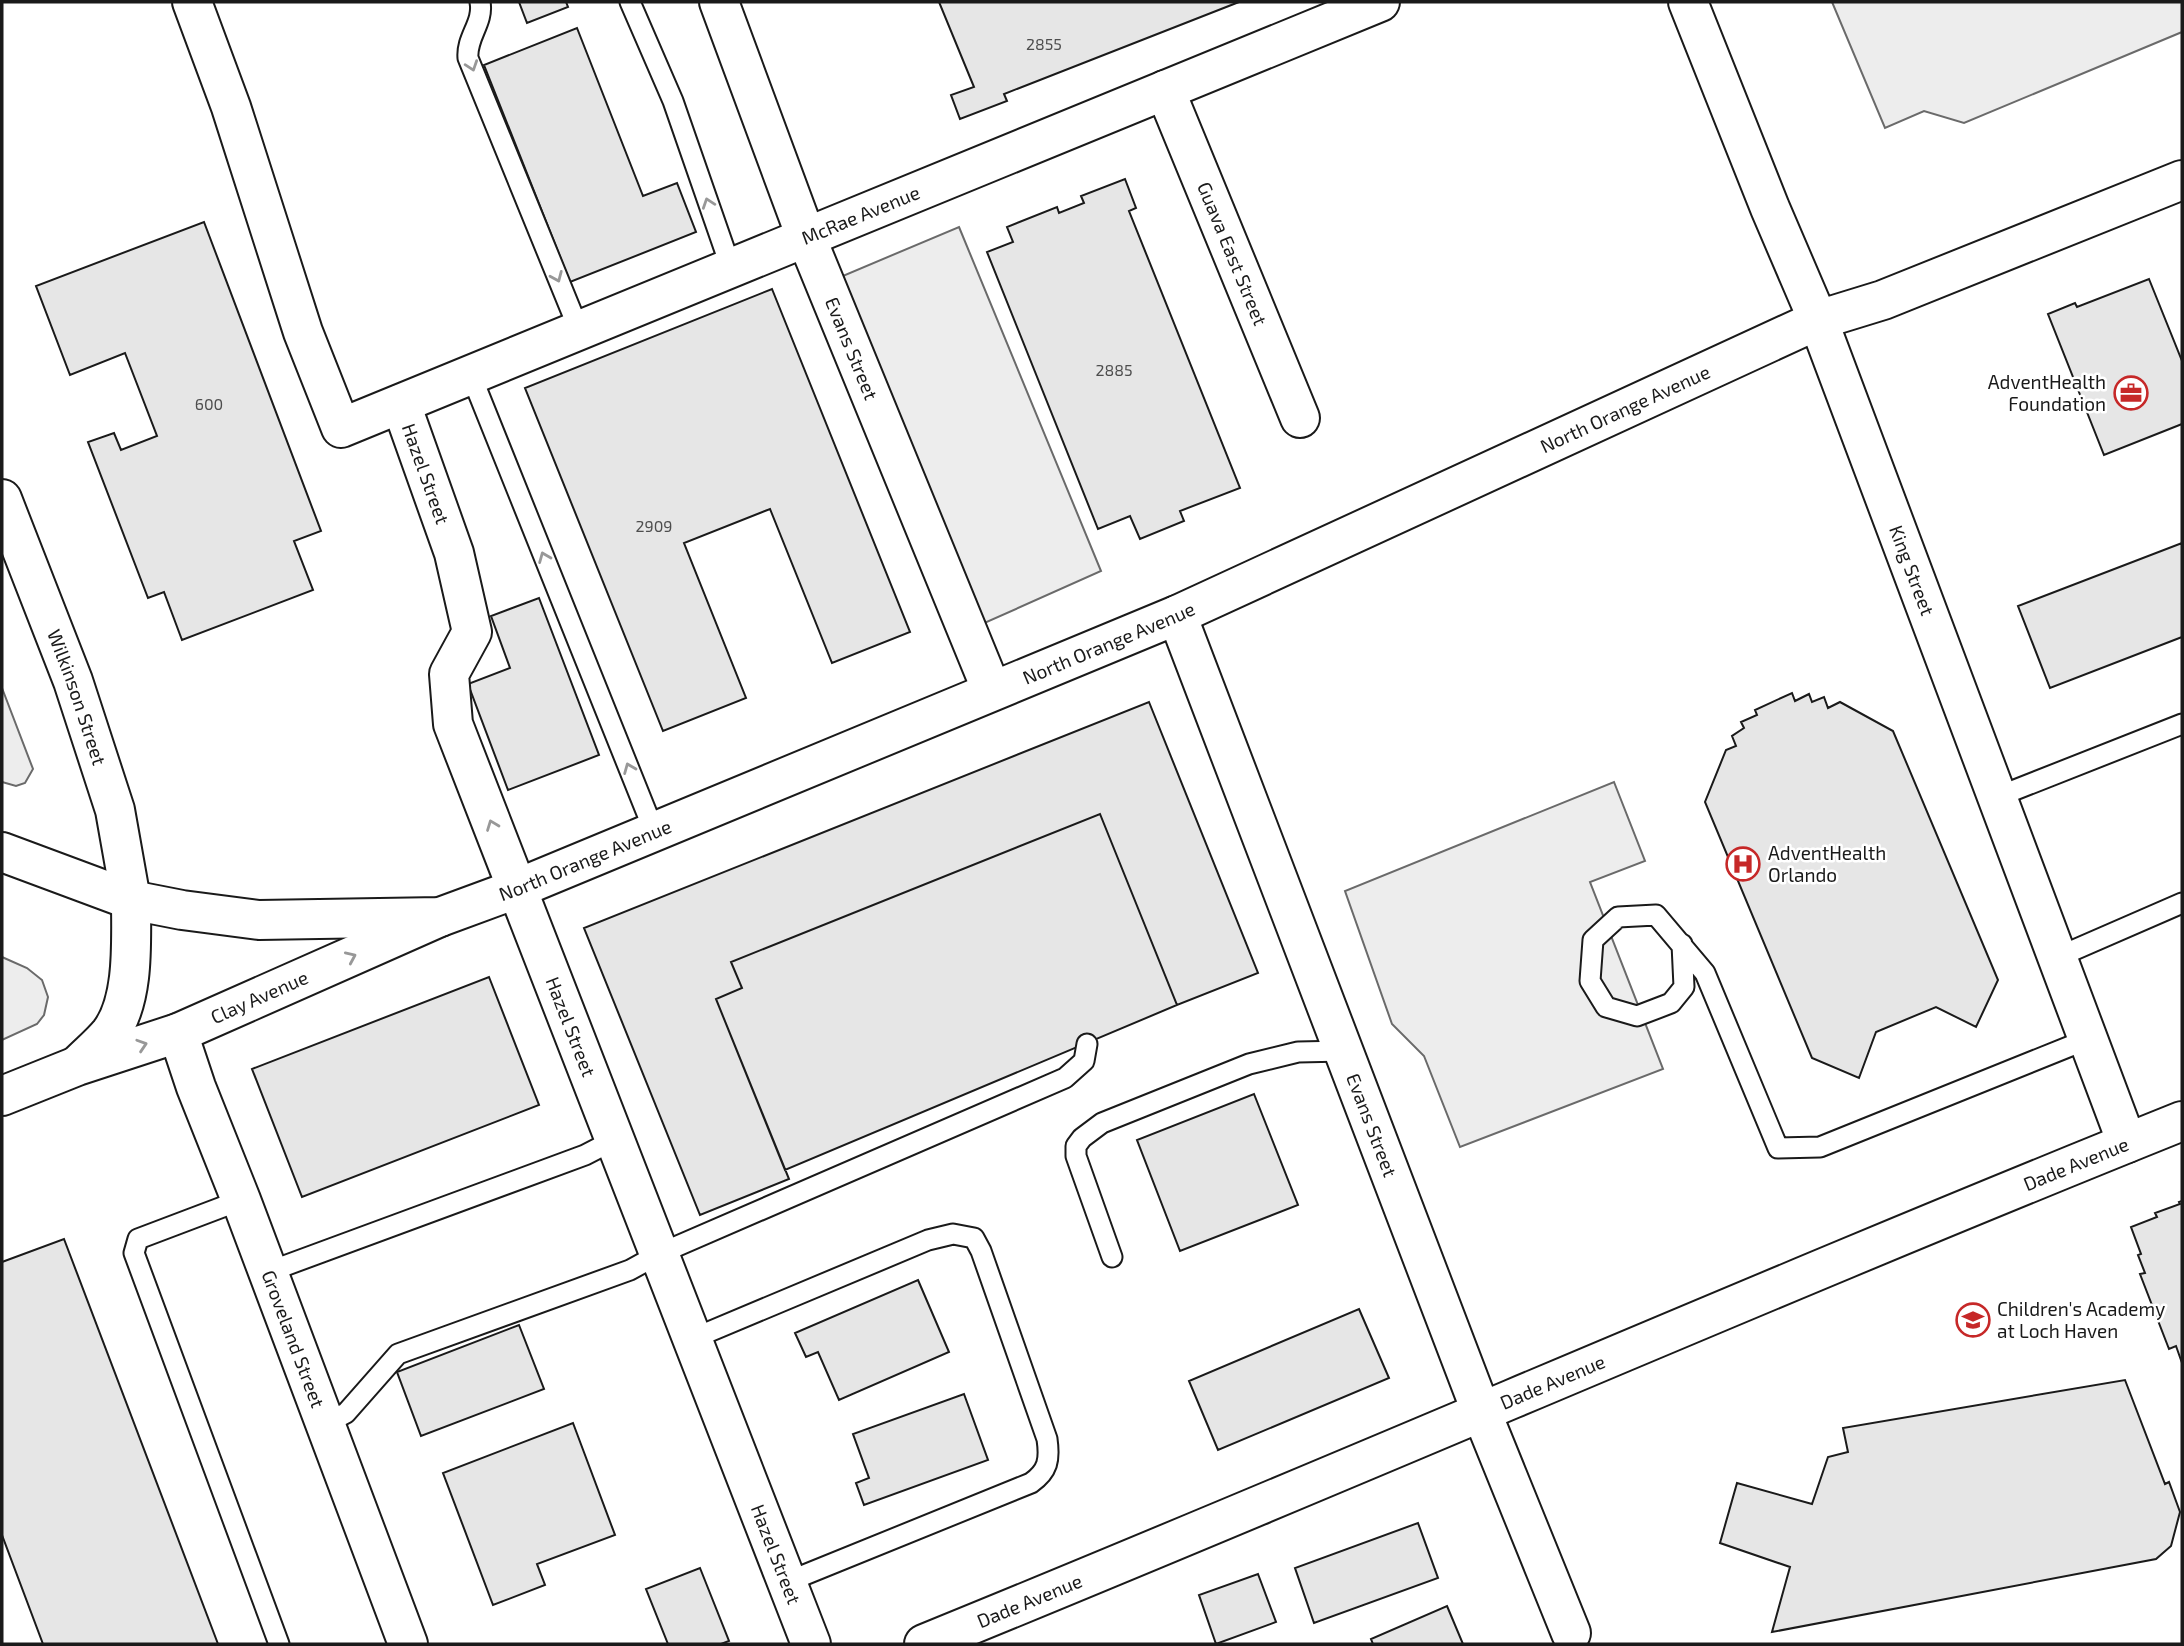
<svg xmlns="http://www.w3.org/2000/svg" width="2184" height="1646" font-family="'Exo 2',sans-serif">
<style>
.built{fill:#ededed;stroke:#6a6a6a;stroke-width:2}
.building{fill:#e6e6e6;stroke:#1a1a1a;stroke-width:2}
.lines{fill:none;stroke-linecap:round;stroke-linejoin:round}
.lane-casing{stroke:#1a1a1a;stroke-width:23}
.street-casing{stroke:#1a1a1a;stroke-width:42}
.secondary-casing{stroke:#1a1a1a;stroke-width:42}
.primary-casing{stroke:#1a1a1a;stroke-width:42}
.lane{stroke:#fff;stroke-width:19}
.street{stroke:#fff;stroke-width:38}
.secondary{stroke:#fff;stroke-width:38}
.primary{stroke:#fff;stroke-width:38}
.oneway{stroke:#989898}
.labels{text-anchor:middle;stroke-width:5;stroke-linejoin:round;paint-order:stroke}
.number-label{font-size:16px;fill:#4d4d4d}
.street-label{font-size:19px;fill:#1a1a1a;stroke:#fff}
.poi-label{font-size:19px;fill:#1a1a1a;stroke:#fff;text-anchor:start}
</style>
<rect width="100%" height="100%" fill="#fff"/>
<path class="built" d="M1832,2H2182V32L1964,123L1924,111L1885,128Z
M959,227L1101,571L980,625L838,278Z
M2,688L33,769L25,783L16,786L2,782Z
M1614,782L1645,861L1590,882L1663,1069L1460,1147L1424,1056L1392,1024L1345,891Z
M2,957L27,968L42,980L48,997L44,1015L37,1024L2,1040Z"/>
<path class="building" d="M519,2H566L568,7L527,23Z
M939,2H1239L1004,94L1007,101L960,119L951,95L974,87Z
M577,28L643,196L677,183L696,232L570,282L484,65Z
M1125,179L1136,208L1129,211L1240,488L1180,511L1184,521L1140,539L1130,516L1098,529L987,252L1013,242L1007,227L1057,207L1059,213L1084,203L1081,196Z
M204,222L321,531L294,541L313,590L182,640L164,592L148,598L88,442L114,433L121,450L157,436L125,353L70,375L36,286Z
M2149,279L2182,361V424L2104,455L2048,314L2075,303L2077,307Z
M772,289L910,632L832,663L770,509L684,543L746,698L663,731L525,388Z
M2182,543V637L2050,688L2018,606Z
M539,598L599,755L508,790L468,684L510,668L491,616Z
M1792,693L1795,701L1809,694L1812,702L1824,697L1828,708L1840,702L1893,731L1998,980L1976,1027L1936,1007L1876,1032L1859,1078L1812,1058L1705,802L1726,750L1736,746L1732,736L1744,728L1741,722L1757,715L1755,710Z
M1149,702L1258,973L1177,1005L1100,814L731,962L742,988L716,999L789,1179L700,1215L584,928Z
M1100,814L1177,1005L785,1170L716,999L742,988L731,962Z
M489,977L539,1105L302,1197L252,1069Z
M1254,1094L1298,1205L1180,1251L1137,1140Z
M2182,1201V1363L2176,1346L2169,1349L2140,1274L2145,1273L2138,1255L2141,1254L2131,1227L2157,1217L2155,1213L2180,1204L2179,1202Z
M64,1239L218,1644H43L2,1535V1262Z
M918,1280L949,1352L839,1400L818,1352L806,1357L795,1333Z
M1359,1309L1389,1378L1218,1450L1189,1381Z
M519,1325L544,1389L421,1436L397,1372Z
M2125,1380L2165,1484L2169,1482L2180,1512L2171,1546L2156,1559L1772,1632L1790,1567L1720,1543L1737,1483L1812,1504L1828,1457L1848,1452L1843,1428Z
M964,1394L988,1460L864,1505L856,1483L869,1478L853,1434Z
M573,1423L615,1535L537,1564L545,1585L493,1605L443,1473Z
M1418,1523L1438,1578L1314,1623L1295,1568Z
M700,1568L729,1641L721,1644H668L646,1589Z
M1258,1574L1276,1622L1216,1644L1199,1595Z
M1447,1606L1463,1644H1373L1371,1639Z"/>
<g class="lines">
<defs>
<path id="lane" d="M480,2C484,23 466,37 468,58L579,330
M630,2L673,101L731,268
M471,375L654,831
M1997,797L2182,724
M1682,944L1684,987L1671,1003L1637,1016L1606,1007L1590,981L1593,940L1618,917L1656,915L1705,973L1778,1148L1820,1147L2088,1039
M2058,957L2182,903
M241,1200L138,1239L134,1253L279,1644
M1112,1257L1076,1156V1146L1082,1138L1102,1123L1249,1064L1298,1052L1344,1051
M268,1272L585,1155L614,1140
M692,1339L928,1240L953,1234L974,1238L981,1251L1047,1439C1050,1460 1048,1471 1031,1483L787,1582
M325,1424L346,1413L398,1354L630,1270L659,1254L1065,1078L1084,1061L1087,1044"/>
<g id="street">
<path id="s1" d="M192,2L231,107L303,332L341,428L1380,2"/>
<path id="s2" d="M719,2L806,237L992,691"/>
<path id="s3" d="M1688,2L1770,208L1818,320L2127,1143"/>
<path id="s4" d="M1165,90L1300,418"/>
<path id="s5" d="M401,404L454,553L472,632L449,674L453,724L811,1644"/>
<path id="s6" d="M2,499L73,681L115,810L131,900"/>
<path id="s7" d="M1177,615L1481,1411L1571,1633"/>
<path id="s8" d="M178,1033L196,1087L241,1200L408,1644"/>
<path id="s9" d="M924,1644C1345,1473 1761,1290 2182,1121"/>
</g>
<g id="secondary">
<path d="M79,1064C89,1054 101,1044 110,1033C135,1000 131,940 131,900"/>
<path id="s10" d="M2,1096L77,1066L178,1033L440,917"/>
</g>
<g id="primary">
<path id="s11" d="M2,852L131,900L182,910L259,920L440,917L516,889L1177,615L1818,320L1883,300L2182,180"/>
</g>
</defs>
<use href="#lane" class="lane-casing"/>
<use href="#street" class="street-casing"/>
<use href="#secondary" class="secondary-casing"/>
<use href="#primary" class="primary-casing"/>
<use href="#lane" class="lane"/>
<use href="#street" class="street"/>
<use href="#secondary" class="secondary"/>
<use href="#primary" class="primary"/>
</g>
<defs><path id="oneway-chevron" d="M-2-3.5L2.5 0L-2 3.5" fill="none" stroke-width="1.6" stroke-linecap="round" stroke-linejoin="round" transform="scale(1.75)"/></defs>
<g class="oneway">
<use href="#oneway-chevron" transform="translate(472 66) rotate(71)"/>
<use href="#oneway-chevron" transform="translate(708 203) rotate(-109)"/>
<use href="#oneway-chevron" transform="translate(557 277) rotate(67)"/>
<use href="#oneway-chevron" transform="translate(544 557) rotate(-112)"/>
<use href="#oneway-chevron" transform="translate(629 768) rotate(-112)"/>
<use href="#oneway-chevron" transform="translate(492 825) rotate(-111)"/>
<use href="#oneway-chevron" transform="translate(351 957) rotate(-24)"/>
<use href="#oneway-chevron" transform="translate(142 1045) rotate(-18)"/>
</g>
<defs>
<symbol id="office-ring" viewBox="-11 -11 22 22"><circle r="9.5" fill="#fff" stroke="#c62828" stroke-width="1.5"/><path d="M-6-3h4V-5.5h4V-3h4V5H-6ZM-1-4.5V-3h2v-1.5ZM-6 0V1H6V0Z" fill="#c62828"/></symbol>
<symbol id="hospital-ring" viewBox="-11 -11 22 22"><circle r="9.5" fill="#fff" stroke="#c62828" stroke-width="1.5"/><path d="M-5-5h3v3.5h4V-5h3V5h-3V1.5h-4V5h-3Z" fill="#c62828"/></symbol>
<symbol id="school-ring" viewBox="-11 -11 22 22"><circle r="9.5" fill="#fff" stroke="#c62828" stroke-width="1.5"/><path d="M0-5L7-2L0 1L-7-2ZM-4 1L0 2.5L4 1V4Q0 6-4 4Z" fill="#c62828"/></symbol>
</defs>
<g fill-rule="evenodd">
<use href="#office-ring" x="2112" y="374" width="38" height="38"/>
<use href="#hospital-ring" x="1724" y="845" width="38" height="38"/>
<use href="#school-ring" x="1954" y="1301" width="38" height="38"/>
</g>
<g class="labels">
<g class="number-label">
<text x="1044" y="50">2855</text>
<text x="1114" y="376">2885</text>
<text x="209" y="410">600</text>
<text x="654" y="532">2909</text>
</g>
<g class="street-label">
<text dy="7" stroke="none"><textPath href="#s1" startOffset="1013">McRae Avenue</textPath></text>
<text dy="7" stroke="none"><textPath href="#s4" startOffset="177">Guava East Street</textPath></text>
<text dy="7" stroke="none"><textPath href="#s2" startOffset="371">Evans Street</textPath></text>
<text dy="7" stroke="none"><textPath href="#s11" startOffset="1738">North Orange Avenue</textPath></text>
<text dy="7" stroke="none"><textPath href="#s5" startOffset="74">Hazel Street</textPath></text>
<text dy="7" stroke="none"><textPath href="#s3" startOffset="611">King Street</textPath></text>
<text dy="7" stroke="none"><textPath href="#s11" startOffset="1171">North Orange Avenue</textPath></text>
<text dy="7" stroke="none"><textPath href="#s6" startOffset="212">Wilkinson Street</textPath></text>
<text dy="7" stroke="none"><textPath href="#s11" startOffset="604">North Orange Avenue</textPath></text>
<text dy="7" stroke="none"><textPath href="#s10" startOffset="276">Clay Avenue</textPath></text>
<text dy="7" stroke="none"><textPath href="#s5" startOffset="662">Hazel Street</textPath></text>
<text dy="7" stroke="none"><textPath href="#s7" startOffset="546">Evans Street</textPath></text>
<text dy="7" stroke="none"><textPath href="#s9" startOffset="1248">Dade Avenue</textPath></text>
<text dy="7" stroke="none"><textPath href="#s8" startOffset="327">Groveland Street</textPath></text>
<text dy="7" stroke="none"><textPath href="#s9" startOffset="681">Dade Avenue</textPath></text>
<text dy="7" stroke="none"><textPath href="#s5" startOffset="1228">Hazel Street</textPath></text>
<text dy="7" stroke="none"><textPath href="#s9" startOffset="114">Dade Avenue</textPath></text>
</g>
<g class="poi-label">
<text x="2106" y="389" text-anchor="end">AdventHealth<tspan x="2106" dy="22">Foundation</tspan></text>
<text x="1768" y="860">AdventHealth<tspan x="1768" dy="22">Orlando</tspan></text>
<text x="1997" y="1316">Children's Academy<tspan x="1997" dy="22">at Loch Haven</tspan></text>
</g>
</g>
<rect width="2184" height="1646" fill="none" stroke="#1a1a1a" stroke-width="7"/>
</svg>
